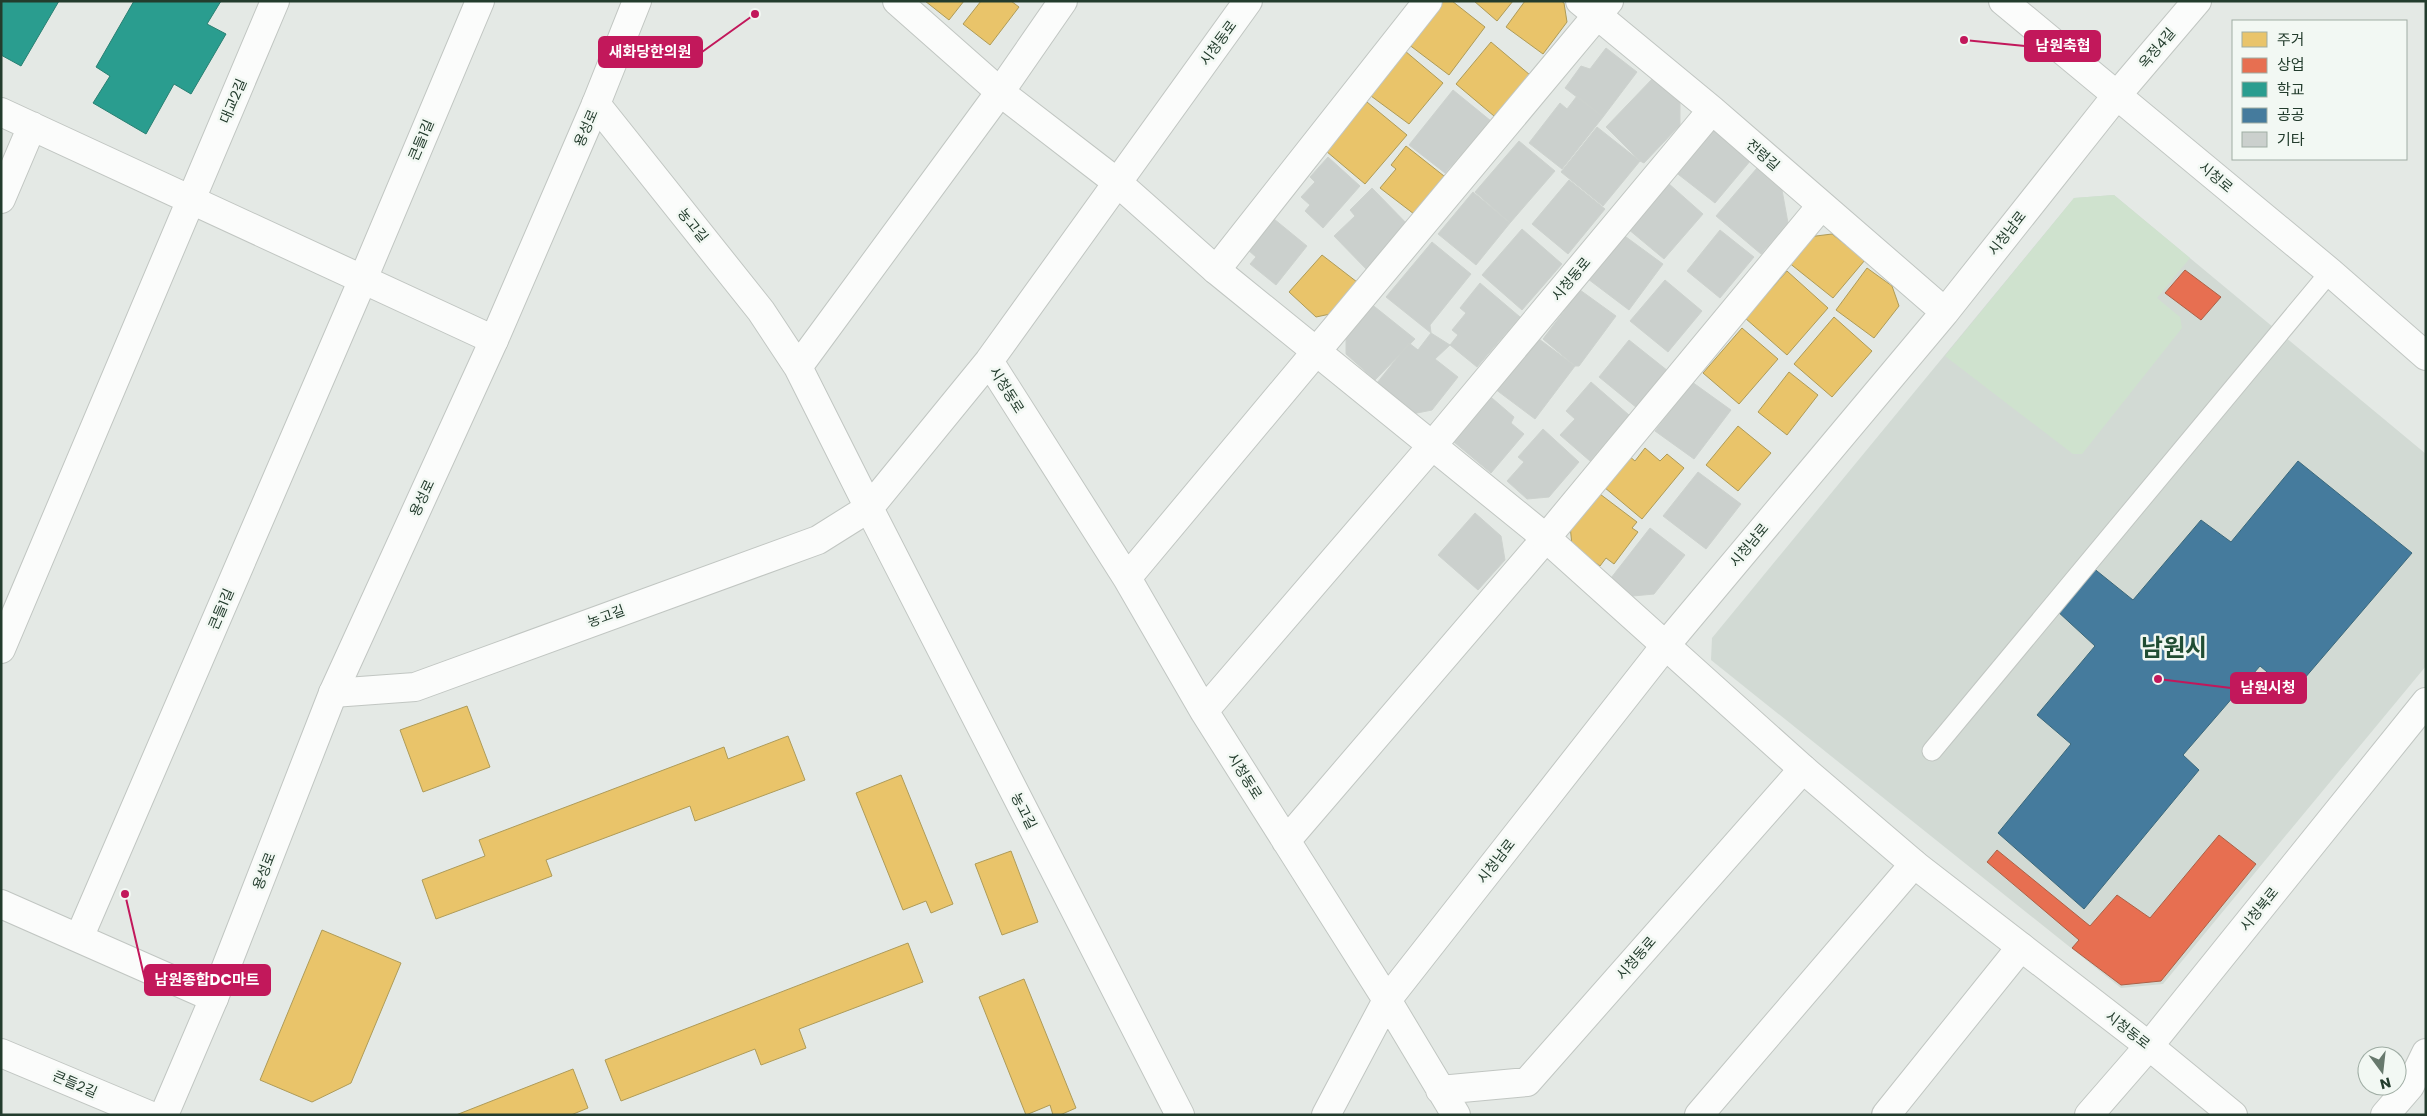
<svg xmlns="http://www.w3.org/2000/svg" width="2427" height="1116" font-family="Poppins,'Noto Sans KR',sans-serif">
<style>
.built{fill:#d2dad4}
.green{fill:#cfe2ce}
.homes{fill:#e9c46a;stroke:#ae9b58}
.shops{fill:#e76f51;stroke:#ac6046}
.schools{fill:#2a9d8f;stroke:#288072}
.public{fill:#457b9d;stroke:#3b687b}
.building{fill:#cbd0cd;stroke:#cdd2ce}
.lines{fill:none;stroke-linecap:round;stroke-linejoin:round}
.service-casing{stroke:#c1c6c2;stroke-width:21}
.minor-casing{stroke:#c1c6c2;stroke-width:30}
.tertiary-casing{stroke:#c1c6c2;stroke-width:30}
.service{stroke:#fbfcfb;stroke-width:19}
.minor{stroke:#fbfcfb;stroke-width:28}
.tertiary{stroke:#fbfcfb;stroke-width:28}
.labels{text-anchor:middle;stroke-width:5;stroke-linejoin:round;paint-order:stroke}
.street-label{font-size:14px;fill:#233c2d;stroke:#f2f8f3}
.town-label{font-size:24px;font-weight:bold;fill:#204d33;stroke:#f2f8f3}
.leader{fill:none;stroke:#c2185b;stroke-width:2}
.callout-dot{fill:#c2185b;stroke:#f2f8f3;stroke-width:2}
.callout{fill:#c2185b;stroke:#c2185b;stroke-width:2}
.callout-label{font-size:15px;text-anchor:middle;font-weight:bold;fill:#fff}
</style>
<rect width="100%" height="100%" fill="#e4e9e5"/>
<path class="built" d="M2114,195L2426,454V666L2163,984L2121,988L1711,660L1712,638L2074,198Z"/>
<path class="green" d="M2114,195L2190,258L2157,298L2180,317L2182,328L2082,454H2073L1945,356L2074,198Z"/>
<path class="homes" d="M925,1H964L949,20Z
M981,1H1011L1019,7L990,45L963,24Z
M1441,1H1452L1485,27L1449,75L1408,44Z
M1474,1H1513L1497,21Z
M1525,1H1561L1564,3L1567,22L1543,54L1506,27Z
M1491,42L1530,75L1494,116L1456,84Z
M1405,51L1443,83L1409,124L1371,96Z
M1367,102L1407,135L1365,184L1326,151Z
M1406,146L1444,176L1414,214L1380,188L1396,169L1391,165Z
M1832,234L1865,260L1833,298L1788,262L1808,237Z
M1322,255L1357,282L1335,313L1316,317L1289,292Z
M1867,268L1892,286L1899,306L1874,338L1836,310Z
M1787,271L1828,308L1787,355L1745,318Z
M1834,317L1872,351L1832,397L1794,364Z
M1742,328L1778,359L1739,404L1703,373Z
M1789,372L1818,395L1787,435L1758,412Z
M1738,426L1771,453L1738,491L1706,465Z
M1645,448L1660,461L1667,454L1684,468L1642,519L1598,482L1623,451L1635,461Z
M1596,491L1637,522L1632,528L1638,532L1614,564L1606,558L1600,566L1572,546L1570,525Z
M467,706L490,767L423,792L400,730Z
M788,736L805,780L695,821L690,806L546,860L552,876L436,919L422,880L485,856L479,840L724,747L728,759Z
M901,775L953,904L931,913L926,901L903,910L856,793Z
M1011,851L1038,922L1002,935L975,864Z
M322,930L401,963L351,1083L312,1102L260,1080Z
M908,943L923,982L799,1029L806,1048L761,1065L755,1049L621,1101L605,1060Z
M1024,979L1076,1108L1060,1115H1053L1050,1105L1026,1115L979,997Z
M573,1069L588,1108L571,1115H456Z"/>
<path class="shops" d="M2185,270L2221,297L2201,320L2165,293Z
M2219,835L2256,864L2161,981L2121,985L2072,948L2079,940L1987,862L1997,850L2090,926L2117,895L2150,918Z"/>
<path class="schools" d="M1,1H59L21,66L1,55Z
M134,1H221L207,24L226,34L191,94L174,84L146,134L93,103L110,76L96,67Z"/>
<path class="public" d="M2298,461L2412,553L2292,693L2260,666L2183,755L2199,770L2084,909L1998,833L2071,744L2037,715L2095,646L2056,610L2092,567L2133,600L2201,520L2231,542Z"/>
<path class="building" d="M1606,48L1637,72L1603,117L1565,88L1581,66L1590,69Z
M1654,77L1680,101V125L1644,163L1640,161L1606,127Z
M1453,90L1491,121L1445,173L1409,145Z
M1577,96L1603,117L1562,169L1529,143L1560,103L1567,109Z
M1597,127L1640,161L1603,206L1561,172Z
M1710,127L1751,160L1715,203L1674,171Z
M1519,141L1555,171L1510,223L1475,192Z
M1328,157L1360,186L1323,228L1305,211L1310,205L1301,197L1315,182L1310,177Z
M1757,168L1782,190L1788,223L1761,254L1716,216Z
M1569,180L1605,209L1568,254L1532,224Z
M1668,183L1703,214L1664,259L1628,229Z
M1372,188L1412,229L1369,272L1334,236L1355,216L1350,210Z
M1473,192L1510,223L1476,265L1438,234Z
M1274,219L1307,246L1276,285L1250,264L1256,257L1248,250Z
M1522,229L1562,264L1522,310L1482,275Z
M1720,230L1754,257L1720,298L1687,271Z
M1622,234L1663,264L1629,310L1588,279Z
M1432,242L1471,274L1430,325L1431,333L1386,297Z
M1665,280L1702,311L1668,352L1630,321Z
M1480,283L1520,317L1477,367L1450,345L1458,335L1452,330L1466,313L1460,308Z
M1580,290L1616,316L1579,366H1575L1543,339Z
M1370,303L1415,339L1375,380L1346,354V333Z
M1431,333L1450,345L1435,359L1458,377L1432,410L1407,415L1373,388L1409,343L1418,350Z
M1535,336L1575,366L1535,419L1495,389Z
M1629,340L1668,371L1637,408L1599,377Z
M1591,382L1629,415L1590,461L1560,435L1575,419L1566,411Z
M1692,382L1731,410L1694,459L1655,431Z
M1485,392L1514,417L1511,423L1524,434L1491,473L1448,437Z
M1543,429L1579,462L1549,497L1527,499L1507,481L1524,462L1518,457Z
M1698,472L1741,504L1706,549L1663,516Z
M1475,513L1501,536L1505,560L1478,590L1438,555Z
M1650,528L1685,555L1654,594L1633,596L1611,578Z"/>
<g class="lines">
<defs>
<path id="service" d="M1932,751L2330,272"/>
<path id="minor" d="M1580,1L1712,110L1945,312
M596,104L761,311L798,367L869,508L989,361L1248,1
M1,112L494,340
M1,199L32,126
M1216,270L1428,1
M989,361L1127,578L1204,711L1387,1000L1456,1115
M798,367L1000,92L1063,1
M1127,578L1609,1
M1,649L275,1
M333,693L415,687L818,540L869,508L1180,1115
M1204,711L1431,447L1712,110
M1286,841L1546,538L1821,206
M1,904L214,998
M79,938L363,279L480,1
M1440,1090L1527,1082L1803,769
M1326,1115L1387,1000L1665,646L1945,312L2117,95L2197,1
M1699,1115L1914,864
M1886,1115L2021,947
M2089,1115L2149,1046L2426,702
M2385,1115L2410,1086L2426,1053"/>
<path id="tertiary" d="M897,1L1000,92L1118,183L1216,270L1546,538L1803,769L1914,864L2149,1046L2233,1115
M2003,1L2330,272L2426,356
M1,1053L149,1115
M164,1115L214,998L333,693L494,340L596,104L637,1"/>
</defs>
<use href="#service" class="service-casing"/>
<use href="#minor" class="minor-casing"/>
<use href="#tertiary" class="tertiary-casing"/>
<use href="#service" class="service"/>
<use href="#minor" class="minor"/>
<use href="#tertiary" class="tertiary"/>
</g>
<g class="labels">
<g class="street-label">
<text transform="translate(1218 43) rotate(-54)" y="5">시청동로</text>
<text transform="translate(2157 48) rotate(-50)" y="5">옥정4길</text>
<text transform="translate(233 101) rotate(-67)" y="5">대교2길</text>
<text transform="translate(586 128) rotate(-67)" y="5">용성로</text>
<text transform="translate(421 140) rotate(-67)" y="5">큰들1길</text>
<text transform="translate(1763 155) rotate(41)" y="5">전령길</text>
<text transform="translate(2216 177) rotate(40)" y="5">시청로</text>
<text transform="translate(693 225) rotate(51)" y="5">농고길</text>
<text transform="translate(2007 233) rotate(-52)" y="5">시청남로</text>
<text transform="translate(1571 279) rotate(-50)" y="5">시청동로</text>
<text transform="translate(1007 390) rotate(58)" y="5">시청동로</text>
<text transform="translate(422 498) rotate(-65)" y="5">용성로</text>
<text transform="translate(1749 545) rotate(-50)" y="5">시청남로</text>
<text transform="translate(221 609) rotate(-67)" y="5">큰들1길</text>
<text transform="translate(606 616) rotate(-20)" y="5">농고길</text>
<text transform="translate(1245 776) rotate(58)" y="5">시청동로</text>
<text transform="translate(1024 811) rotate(63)" y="5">농고길</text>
<text transform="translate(1496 861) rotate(-52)" y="5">시청남로</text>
<text transform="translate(264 871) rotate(-69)" y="5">용성로</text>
<text transform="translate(2259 909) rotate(-51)" y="5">시청북로</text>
<text transform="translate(1636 958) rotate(-49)" y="5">시청동로</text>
<text transform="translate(2128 1030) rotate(38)" y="5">시청동로</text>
<text transform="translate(75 1084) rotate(23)" y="5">큰들2길</text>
</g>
<g class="town-label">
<text x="2174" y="656">남원시</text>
</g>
</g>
<path class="leader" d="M1964 40L2025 46M755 14L702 52M2158 679L2231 688M125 894L145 980"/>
<g class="callout-dot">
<circle cx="1964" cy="40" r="5"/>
<circle cx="755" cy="14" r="5"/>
<circle cx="2158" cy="679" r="5"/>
<circle cx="125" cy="894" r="5"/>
</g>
<g class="callout">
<rect x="2025" y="31" width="75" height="30" rx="5"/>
<rect x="599" y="37" width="103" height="30" rx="5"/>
<rect x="2231" y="673" width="75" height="30" rx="5"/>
<rect x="145" y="965" width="125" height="30" rx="5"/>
</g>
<g class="callout-label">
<text x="2063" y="51">남원축협</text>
<text x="650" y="57">새화당한의원</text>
<text x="2268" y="693">남원시청</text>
<text x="207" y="985">남원종합DC마트</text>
</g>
<rect width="2427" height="1116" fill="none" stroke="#233c2d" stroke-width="5"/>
<rect x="2232" y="20" width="175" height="140" fill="#f2f8f3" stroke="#9fada4"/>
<rect x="2242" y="32" width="25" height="15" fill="#e9c46a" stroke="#9fada4"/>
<text x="2277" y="45" font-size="15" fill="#233c2d">주거</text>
<rect x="2242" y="58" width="25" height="15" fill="#e76f51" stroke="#9fada4"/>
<text x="2277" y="70" font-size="15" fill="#233c2d">상업</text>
<rect x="2242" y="82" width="25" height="15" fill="#2a9d8f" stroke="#9fada4"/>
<text x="2277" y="95" font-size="15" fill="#233c2d">학교</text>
<rect x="2242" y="108" width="25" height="15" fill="#457b9d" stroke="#9fada4"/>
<text x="2277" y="120" font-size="15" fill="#233c2d">공공</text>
<rect x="2242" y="132" width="25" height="15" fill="#cbd0cd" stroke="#9fada4"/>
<text x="2277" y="145" font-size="15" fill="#233c2d">기타</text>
<g transform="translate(2382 1071) rotate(165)"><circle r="24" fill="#f2f8f3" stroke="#9fada4"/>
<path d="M0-4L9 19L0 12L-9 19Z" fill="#67796d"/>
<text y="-8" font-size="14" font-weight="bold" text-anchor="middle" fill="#233c2d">N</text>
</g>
</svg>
